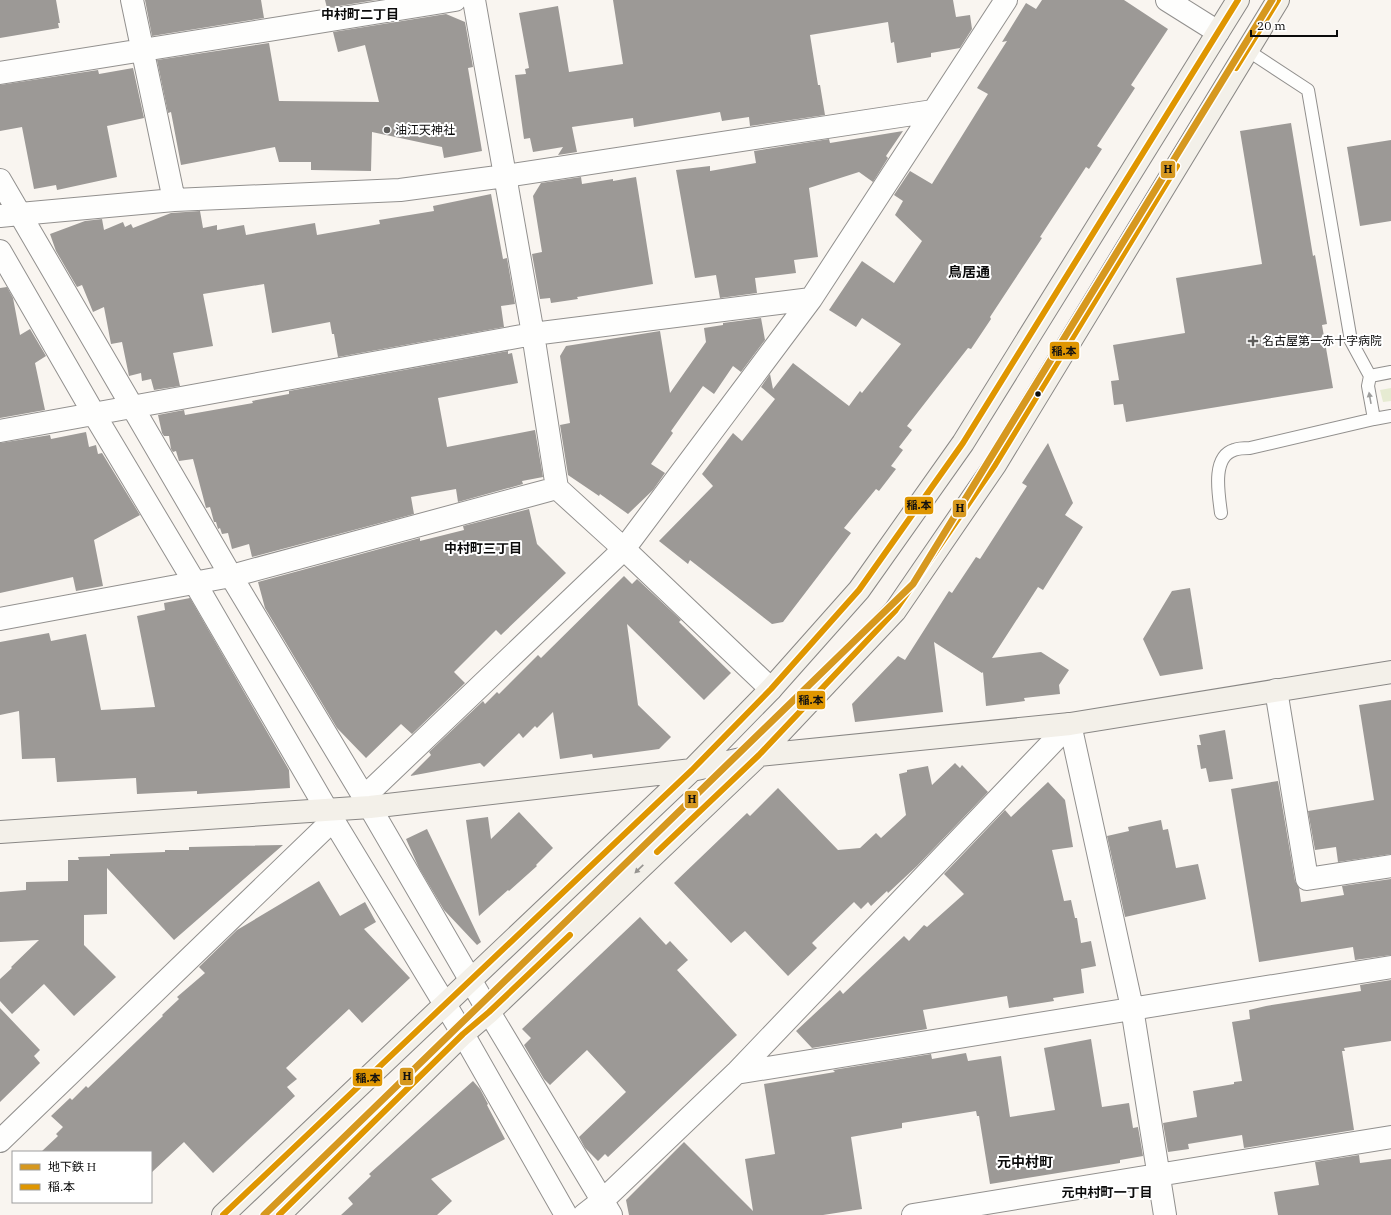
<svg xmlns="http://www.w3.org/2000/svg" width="1391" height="1215" font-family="'IBM Plex Serif','Noto Sans JP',serif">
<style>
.green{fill:#e6ebd2}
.building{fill:#9c9996}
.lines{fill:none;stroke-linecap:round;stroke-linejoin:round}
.lane-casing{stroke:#92908e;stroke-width:14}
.street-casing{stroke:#92908e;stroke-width:24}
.secondary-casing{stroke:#898785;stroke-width:24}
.lane{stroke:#fefefd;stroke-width:12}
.street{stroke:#fefefd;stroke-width:22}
.secondary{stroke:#f3f0e9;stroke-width:22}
.bus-1-casing{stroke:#fff;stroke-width:9}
.bus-1{stroke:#df9601;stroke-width:6}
.metro-1-casing{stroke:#fff;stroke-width:10}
.metro-1{stroke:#d6981f;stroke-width:7}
.oneway{fill:#9d9d9c}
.oneway2{fill:#969490}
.poi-dot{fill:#5e5d5b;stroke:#fff;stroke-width:1.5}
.bus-dot{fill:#0b0b0b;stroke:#fff;stroke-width:1.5}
.labels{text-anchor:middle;stroke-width:4;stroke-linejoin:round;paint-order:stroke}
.poi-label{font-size:12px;fill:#0b0b0b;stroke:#fff;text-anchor:start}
.neighbourhood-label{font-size:13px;font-weight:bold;fill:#0b0b0b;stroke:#fff}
.quarter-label{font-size:14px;font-weight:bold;fill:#0b0b0b;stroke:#fff}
.line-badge{stroke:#fff;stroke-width:1.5}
.pale-badge-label{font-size:11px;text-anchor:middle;font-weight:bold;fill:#111}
</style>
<rect width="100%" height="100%" fill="#f9f5f0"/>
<path class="green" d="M1391,388V401L1383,402L1380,390Z"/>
<path class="building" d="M0,0H56L60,23H58L59,28L0,38Z
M145,0H261L264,18L152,36Z
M325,0H376L327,8Z
M613,0H953L956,17L970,15L972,29L960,48L931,53V57L897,63L894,42L891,43L888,22L810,35L818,85H820L825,115L750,126L749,117L722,121L720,112L634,127L633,118L572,127L577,152L558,155L563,147L533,152L530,138L524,139L515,75L526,74L525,69L529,68L519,13L558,6L569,72L623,64Z
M1042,0H1124L1168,29L1131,85L1135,88L1097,146L1102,149L1089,169L1086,167L1040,237L1042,238L990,317L991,319L971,349L968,348L907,426L912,430L899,447L903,450L891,466L896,469L879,491L876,489L844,528L851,533L783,622L772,624L690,560L688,564L659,541L713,486L702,474L733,433L742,441L775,399L761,387L770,374L773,389L793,363L849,406L860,391L862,393L901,344L862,318L856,327L829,310L862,261L894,283L922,241L895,215L903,201L894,195L910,171L932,184L988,94L977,88L1007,41L1002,42L1026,3L1036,9Z
M446,14L465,22L473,67L468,68L482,151L444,158L442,147L372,132L371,171L311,170V162H279L275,147L181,165L171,112L168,113L157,60L269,43L279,101L379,102L365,45L338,52L333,32Z
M133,68L144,118L107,126L117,177L57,190L56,185L34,189L22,127L0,131V85L98,70L99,74Z
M1291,123L1313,256L1315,255L1327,324L1322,325L1333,388L1126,422L1123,404L1114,405L1111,381L1119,380L1113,345L1185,333L1176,278L1262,264L1240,131Z
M903,131L886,156L888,158L873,182L859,172L809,188L818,257L794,260L796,273L755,278L757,293L720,298L716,275L695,278L676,170L710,166V171L756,163L754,151L829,139L830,143Z
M1391,140V221L1360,226L1347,147Z
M581,177L582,184L613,179V181L636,177L653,284L577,297L578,299L551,303L550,298L540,299L532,254L542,252L533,196L541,183Z
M491,194L503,259L507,258L515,304L501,306L504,327L338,357L334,334H332L330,322L272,333L264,284L203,294L213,346L173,353L180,386L154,390L151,379L142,381L141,373L129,376L122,342L111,344L104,307L93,312L82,285L77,287L56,251L50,234L85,221L102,219L104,230L123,222L125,227L131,224L133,228L171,213L200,211L203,228L217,225V230L244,225L246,235L315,223L317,235L380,224L379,220L434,211L433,206Z
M7,287L13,298L20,335L30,329L46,356L35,363L45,410L0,418V288Z
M761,318L765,340L741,372L733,366L714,394L703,386L671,431L673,433L651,464L665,473L653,490L628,514L600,494L599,496L568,475L560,425L570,423L560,356L566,346L660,331L670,393L706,342L704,328L723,325V323Z
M508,351V354L512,353L518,383L438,398L447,447L535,430L543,477L522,481L523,484L458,502L456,489L411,497L414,514L252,557L249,544L232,549L228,533L222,534L220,528L218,529L216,522H214L210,507L206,508L193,459L179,461L176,451L173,452L171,449L169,436H164L162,433L158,415L184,410L185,415L253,403L252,401L289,394V391Z
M86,432L89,447L96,445L98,454L102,453L140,515L94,540L103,586L76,591L73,577L0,593V443L50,435L51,439Z
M1048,443L1073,503L1065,515L1083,527L1043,590L1038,587L992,658L1041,652L1069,670L1059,685L1060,694L1024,698L1025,701L986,706L983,672L982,673L934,642L943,712L855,722L852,704L898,656L905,660L949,591L952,593L976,557L980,559L1027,486L1022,483Z
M529,509L537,544L566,573L501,635L496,630L454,672L465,683L412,734L401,724L366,758L337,728L265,608L258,582L420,538V541L464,530L463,526Z
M624,576L632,584L637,579L681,620L679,622L731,673L704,700L627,624L638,705L671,737L659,749L593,758L592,754L560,759L553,712L537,728L535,726L523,738L519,733L484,767L480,763L410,776L431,755L429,752L483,701L485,704L497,692L499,694L538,655L541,658Z
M1190,588L1203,669L1160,676L1143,639L1172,591Z
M190,598L289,770L290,788L197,794V791L137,794L136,778L57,782L55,758L22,759L19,711L0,715V642L49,633L51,641L86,634L101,710L155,707L137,616L165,610L164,603Z
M1391,700V854L1338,862L1336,847L1315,850L1308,811L1374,800L1359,705Z
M1225,730L1233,779L1209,782L1206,768L1201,769L1197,745H1201L1199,735Z
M955,763L960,768L962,765L988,792L917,866L888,893L887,891L871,906L868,902L861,909L854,902L812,943L817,948L788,976L745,931L731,943L674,883L747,813L750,816L778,788L838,850L860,848L876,833L881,838L906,815L899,774L907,772V770L928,766L932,785Z
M1278,781L1295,881L1299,888L1301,902L1344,895L1342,886L1391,879V955L1355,960L1353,947L1259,962L1231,789Z
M1048,782L1065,800L1073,847L1052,850L1064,901L1071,900L1075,918H1077L1081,943L1091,941L1096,966L1081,969L1084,993L1053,998L1054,1001L1009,1008L1007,996L923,1010L927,1029L812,1048L796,1031L840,990L843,994L904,936L909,941L924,925L927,927L964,894L944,874L1005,810L1011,817Z
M519,812L553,848L536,865L537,866L509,891L508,890L479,916L466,820L488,817L491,839Z
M1161,820L1163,830L1168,829L1176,868L1198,864L1206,899L1125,917L1107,836L1129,831L1128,827Z
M427,829L481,942L477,945L444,910L419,868L406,839Z
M283,845L174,940L107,868V914L84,915V945L116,977L74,1016L44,984L12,1014L0,1001V979L12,968L11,967L39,940L0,942V892L26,890V882L68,881V860H79L78,857L110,856V854L165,852V850H189V847Z
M319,881L340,916L365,902L376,922L364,929L410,978L362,1023L349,1009L286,1068L297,1079L287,1087L295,1096L213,1173L184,1142L151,1173V1152H41L58,1136L56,1134L63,1127L51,1116L70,1098L72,1100L86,1086L88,1088L163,1016L162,1015L179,999L177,997L205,973L199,967L237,930Z
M640,917L666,945L670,941L688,960L677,970L737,1035L608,1157L605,1154L598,1161L585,1148L579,1137L626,1092L587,1050L550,1085L544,1079L524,1045L531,1038L522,1029Z
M1391,980V1041L1344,1048L1345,1051H1342L1354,1130L1244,1148L1242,1135L1188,1144L1189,1149L1168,1152L1163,1123L1197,1117L1193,1091L1234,1084V1082L1242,1081L1232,1022L1250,1019L1249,1010L1266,1006L1361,991L1360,985Z
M0,1008L40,1050L34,1056L40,1063L0,1102Z
M1091,1039L1102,1107L1129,1103L1133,1128L1138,1127L1143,1156L1120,1160V1163L990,1184L979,1116H977L976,1111L902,1123V1128L851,1137L862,1209L823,1215H629L626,1200L684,1142L753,1211L745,1159L775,1154L764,1084L835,1072L833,1070L931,1054L932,1059L966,1053L968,1061L1001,1056L1010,1117L1055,1110L1044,1048Z
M473,1081L480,1089L488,1104L487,1105L505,1139L431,1179L452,1201L437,1215H341L353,1204L348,1198L371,1176L369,1174Z
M1359,1155L1360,1163L1391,1159V1215H1278L1274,1192L1319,1185L1315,1162Z"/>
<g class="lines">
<defs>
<path id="lane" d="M1247,50L1308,90L1351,341L1370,376
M1391,372L1370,376L1368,386L1374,419L1391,416
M1221,513C1219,496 1211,457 1234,450C1239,448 1245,448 1250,448L1374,419"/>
<path id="street" d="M132,0L174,200
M1167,0L1218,32
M0,73L455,0
M0,180L231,576L364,797L489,1012L611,1215
M0,216L20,214L174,200L400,190L505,176L933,111
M0,251L94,414L195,583L327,810L463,1034L566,1215
M0,431L533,334L811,299
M557,488L624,549L771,689
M0,619L231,576L557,488L533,334L474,0
M1276,690L1307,879L1391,866
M364,797L624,549L811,299L1006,0
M736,1073L1391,967
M0,1141L333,820
M584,1215L602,1201L736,1073L1070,724L1132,1008L1165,1215
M913,1215L1391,1137"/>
<path id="secondary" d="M0,832L370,807L692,770L759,755L1070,724L1391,672
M223,1215L692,770L771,689L859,590L963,443L1238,0
M279,1215L463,1034L489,1012L759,755L895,611L995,465L1278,0"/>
</defs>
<use href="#lane" class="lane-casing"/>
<use href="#street" class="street-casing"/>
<use href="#secondary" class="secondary-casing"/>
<use href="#lane" class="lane"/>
<use href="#street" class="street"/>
<use href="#secondary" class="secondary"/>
<defs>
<path id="bus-1" d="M1236,68L1278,0
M657,852L759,755L895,611L995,465L1177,166
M223,1215L692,770L771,689L859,590L963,443L1238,0
M279,1215L463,1034L489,1012L570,935"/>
</defs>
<use href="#bus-1" class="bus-1-casing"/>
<use href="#bus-1" class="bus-1"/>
<defs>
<path id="metro-1" d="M264,1215L913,584L1272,0"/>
</defs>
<use href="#metro-1" class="metro-1-casing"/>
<use href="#metro-1" class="metro-1"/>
</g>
<defs><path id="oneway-solid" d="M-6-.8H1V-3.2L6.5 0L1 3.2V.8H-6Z"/></defs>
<use class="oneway" href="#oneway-solid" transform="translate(1370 398) rotate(-100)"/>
<use class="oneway2" href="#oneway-solid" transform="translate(639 869) rotate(136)"/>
<g class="poi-dot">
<circle cx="387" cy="130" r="4"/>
<path d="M1251 335h4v4h4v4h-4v4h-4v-4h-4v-4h4z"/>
</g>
<circle class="bus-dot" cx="1038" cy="394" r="3.5"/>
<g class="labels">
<g class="poi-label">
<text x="395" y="134">油江天神社</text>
<text x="1262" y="345">名古屋第一赤十字病院</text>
</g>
<g class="neighbourhood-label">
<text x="360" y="19">中村町二丁目</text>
<text x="483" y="553">中村町三丁目</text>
<text x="1107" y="1197">元中村町一丁目</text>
</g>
<g class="quarter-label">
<text x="969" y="277">鳥居通</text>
<text x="1025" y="1167">元中村町</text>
</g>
</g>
<g class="line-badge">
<rect x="1160" y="160" width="16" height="19" rx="4" fill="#d6981f"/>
<rect x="1049" y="341" width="31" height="19" rx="4" fill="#df9601"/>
<rect x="904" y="496" width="30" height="19" rx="4" fill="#df9601"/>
<rect x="952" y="499" width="15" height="19" rx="4" fill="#d6981f"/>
<rect x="796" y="690" width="30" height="20" rx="4" fill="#df9601"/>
<rect x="684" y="790" width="15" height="19" rx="4" fill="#d6981f"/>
<rect x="399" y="1067" width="15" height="19" rx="4" fill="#d6981f"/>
<rect x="352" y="1068" width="31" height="19" rx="4" fill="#df9601"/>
</g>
<g class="pale-badge-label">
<text x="1168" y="173">H</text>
<text x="1064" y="355">稲.本</text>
<text x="919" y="509">稲.本</text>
<text x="960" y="512">H</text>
<text x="811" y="704">稲.本</text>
<text x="692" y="803">H</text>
<text x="407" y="1080">H</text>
<text x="368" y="1082">稲.本</text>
</g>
<rect x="12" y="1151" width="140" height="52" fill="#ffffff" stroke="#9d9d9d"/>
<rect x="20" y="1164" width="20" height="6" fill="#d6981f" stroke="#9d9d9d"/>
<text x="48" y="1171" font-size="12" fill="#0b0b0b">地下鉄 H</text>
<rect x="20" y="1184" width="20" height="6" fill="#df9601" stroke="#9d9d9d"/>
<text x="48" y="1191" font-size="12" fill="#0b0b0b">稲.本</text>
<path d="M1251 30v6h86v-6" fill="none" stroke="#0b0b0b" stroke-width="2"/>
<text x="1257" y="30" font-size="12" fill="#0b0b0b" stroke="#ffffff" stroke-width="3" paint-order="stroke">20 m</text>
</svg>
